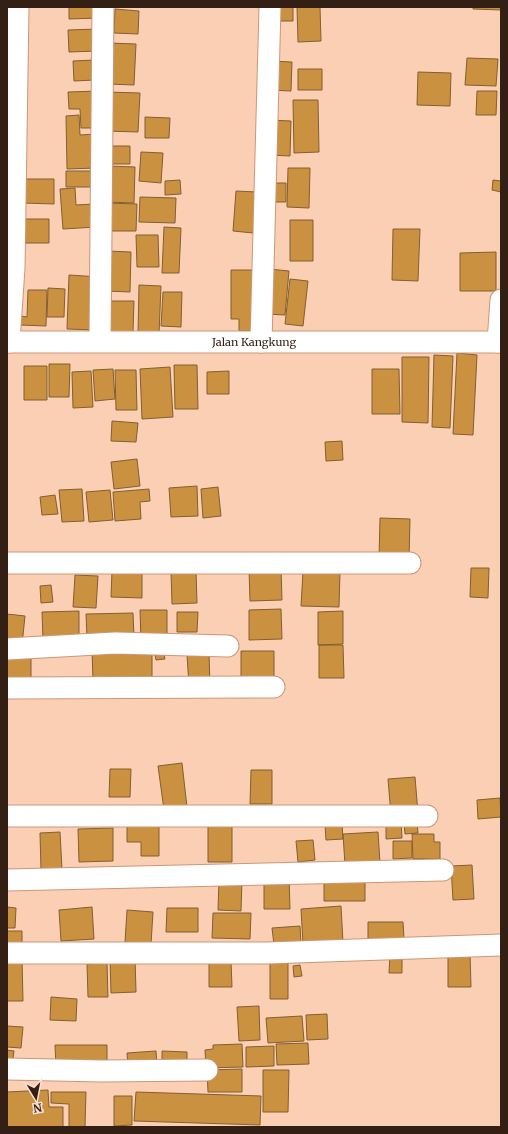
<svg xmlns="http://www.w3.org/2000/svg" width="508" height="1134" font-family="Merriweather,serif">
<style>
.building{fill:#ca9141;stroke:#825f31}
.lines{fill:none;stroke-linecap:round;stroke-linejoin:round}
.minor-casing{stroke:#cb9777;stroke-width:23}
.minor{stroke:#fff;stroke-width:21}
.labels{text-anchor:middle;stroke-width:3.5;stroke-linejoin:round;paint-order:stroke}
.street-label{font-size:11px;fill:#331f13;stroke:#f8e1d4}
</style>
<rect width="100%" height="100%" fill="#fbcfb4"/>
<path class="building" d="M69,7H98V18L69,19Z
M271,7H293V21H271Z
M297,7H320L321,41L298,42Z
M473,7H501V10L473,9Z
M115,9L139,11L138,34L114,33Z
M97,29L98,51L69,52L68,30Z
M109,43L136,44L134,85L108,84Z
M467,58L498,59L496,86L465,85Z
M94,60L95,80L74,81L73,61Z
M270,61L292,62L291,91L268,90Z
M298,69H322V90H298Z
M418,72L451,73L450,106L417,105Z
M99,91L100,128H81L80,109H69L68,92Z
M477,91H497L496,115H476Z
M107,92L140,93L138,132L105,131Z
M293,100H318L319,152L294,153Z
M79,115L80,135L95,134L96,168L67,169L66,116Z
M145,117L170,118L169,138H145Z
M269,120L291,121L290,156L268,155Z
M109,146H130V164H109Z
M141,152L163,153L161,183L139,181Z
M107,166L135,167L134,203L106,202Z
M288,168H310L309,208L287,207Z
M66,171H95V187H66Z
M23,179H54V204L23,203Z
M180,180L181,194L165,195V181Z
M493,180L501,181V192L492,190Z
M266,183H286V202H266Z
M75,188L76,205L94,204L96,227L63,229L60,189Z
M236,191L257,192L253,233L233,231Z
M140,197L176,198L175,223L139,222Z
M108,203L137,204L136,231H108Z
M23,219H49V243H23Z
M290,220H313V261H290Z
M164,227L181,228L179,273H162Z
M393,229H420L418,281L392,280Z
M136,235H158L159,267H137Z
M107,251L131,252L130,292L106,291Z
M496,252V291H460V253Z
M269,269L289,271L285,315L265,314Z
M231,270H256L257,331H239V319H231Z
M69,275L100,277L97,330L67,329Z
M290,279L308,281L303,326L285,324Z
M139,285L161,286L159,334L138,333Z
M48,288L65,289L64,317H47Z
M28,290H47L46,326L20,325L21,316L27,317Z
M163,292H182L181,327L161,326Z
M105,301H134L133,332H104Z
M457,353L477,355L473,435L453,434Z
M434,355L453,356L450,428L432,427Z
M402,357H429L428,423L402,422Z
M49,364H70L69,397H49Z
M174,365H197L198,409H175Z
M24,366H47V400H24Z
M170,367L173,417L142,419L140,369Z
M113,369L115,399L95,401L93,370Z
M372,369H399L400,414H372Z
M115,370H136L137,410H116Z
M91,371L93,407L73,408L72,372Z
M229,371V394H207V372Z
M112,421L138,423L136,442L111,441Z
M342,441L343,460L326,461L325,442Z
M137,459L140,486L114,489L111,462Z
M197,486L198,516L171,517L169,488Z
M218,487L221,516L203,518L201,489Z
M82,489L84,521L62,522L59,490Z
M149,489L150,501L140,502L141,519L115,521L113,492Z
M110,490L113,520L89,522L86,492Z
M55,495L58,514L42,515L40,497Z
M380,518L410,519L409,559L379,558Z
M281,568L282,600L250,601L249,569Z
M471,568H489L488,598L470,597Z
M112,571L142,572V598L111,597Z
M196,571L197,603L172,604L171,572Z
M303,571L340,572L339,607L301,606Z
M75,575L98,576L96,608L73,607Z
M51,585L53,602L41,603L40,586Z
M281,609L282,639L249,640V610Z
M140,610H167V640L141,641Z
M79,611V639L43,640L42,612Z
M343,611V644L318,645V612Z
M177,612H198L197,632H177Z
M133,613L134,637L87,638L86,614Z
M7,614L25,616L22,645L7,644Z
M319,645H343L344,678H319Z
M92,650H152V681H93Z
M163,650L165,659L156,660L154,651Z
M241,651H274V683H241Z
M209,654L210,685L189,686L187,655Z
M7,656H31V684H7Z
M182,763L187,807L164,810L158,766Z
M110,769H131L130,797H109Z
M251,770H272V804H250Z
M415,777L418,813L391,815L388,779Z
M500,798L501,817L478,819L477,800Z
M417,821L418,833L405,834L404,822Z
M386,822H401L402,838L386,839Z
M342,824L343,839L326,840L325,825Z
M127,825H159V856H141V842H127Z
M232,825V862H208V826Z
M113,828V861L79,862L78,829Z
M60,832L62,869L41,870L40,833Z
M378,832L380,863L345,865L343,834Z
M412,834H434V842H440V859H413Z
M313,840L315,860L298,862L296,841Z
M393,841H412V858L393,859Z
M472,865L474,899L453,900L451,866Z
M264,877H289L290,909H264Z
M219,879L242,880L241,911L218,910Z
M324,879H365V901H324Z
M341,906L343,942L303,944L301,909Z
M7,907L16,908L15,928H7Z
M92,907L94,939L61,941L59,910Z
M167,908H198V932H166Z
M127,910L153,912L151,944L125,942Z
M213,913H251L250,939L212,938Z
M368,922H403L404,939H368Z
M300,926L301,943L274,945L272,928Z
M7,931H22V950H7Z
M448,953H470L471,987H448Z
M390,954H402V973H389Z
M135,958L136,992L111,993L110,959Z
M7,959H22L23,1001H7Z
M209,961H231L232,987H209Z
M270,962H288V999H270Z
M107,963L108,997H88L87,964Z
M300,965L302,976L294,977L293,966Z
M51,997L77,999L76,1021L50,1020Z
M259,1006L260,1040L239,1041L237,1007Z
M327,1014L328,1039L307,1040L306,1015Z
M302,1016L304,1041L268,1043L266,1018Z
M7,1026L23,1027L21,1048L7,1047Z
M308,1043L309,1064L277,1065L276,1044Z
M242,1044L243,1067L206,1068L205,1050L213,1049V1045Z
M55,1045H107V1067H56Z
M274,1046V1066L246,1067V1047Z
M7,1050L14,1051L12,1067L7,1066Z
M156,1051L157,1065L128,1067L127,1053Z
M162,1051L187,1052V1064H162Z
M242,1069V1092H208L207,1070Z
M263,1070H289L288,1112H263Z
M48,1090L49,1107H63V1127H7V1092Z
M51,1092H86L85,1127H69V1104L51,1103Z
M136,1092L261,1096L260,1125L134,1121Z
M114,1096H132V1125L114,1126Z"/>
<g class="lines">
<defs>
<g id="minor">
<path d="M100,341L103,7"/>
<path id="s1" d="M7,342H501"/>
<path d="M9,342L14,268L18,7"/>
<path d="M261,342L270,7"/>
<path d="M498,342L501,300"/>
<path d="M7,563H410"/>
<path d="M7,649L115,643L228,646"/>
<path d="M7,688L274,687"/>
<path d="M7,816H427"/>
<path d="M7,880L443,870"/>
<path d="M7,953H267L501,945"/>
<path d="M7,1069L102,1071L207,1070"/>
</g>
</defs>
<use href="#minor" class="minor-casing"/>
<use href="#minor" class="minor"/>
</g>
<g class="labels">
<g class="street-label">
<text dy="4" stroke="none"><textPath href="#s1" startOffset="247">Jalan Kangkung</textPath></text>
</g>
</g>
<rect width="508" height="1134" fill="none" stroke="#331f13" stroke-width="16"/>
<g transform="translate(36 1098) rotate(170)" stroke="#f8e1d4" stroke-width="3" paint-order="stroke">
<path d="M0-3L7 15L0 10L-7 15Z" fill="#331f13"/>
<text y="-6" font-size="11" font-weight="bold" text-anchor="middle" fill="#331f13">N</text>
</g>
</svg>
